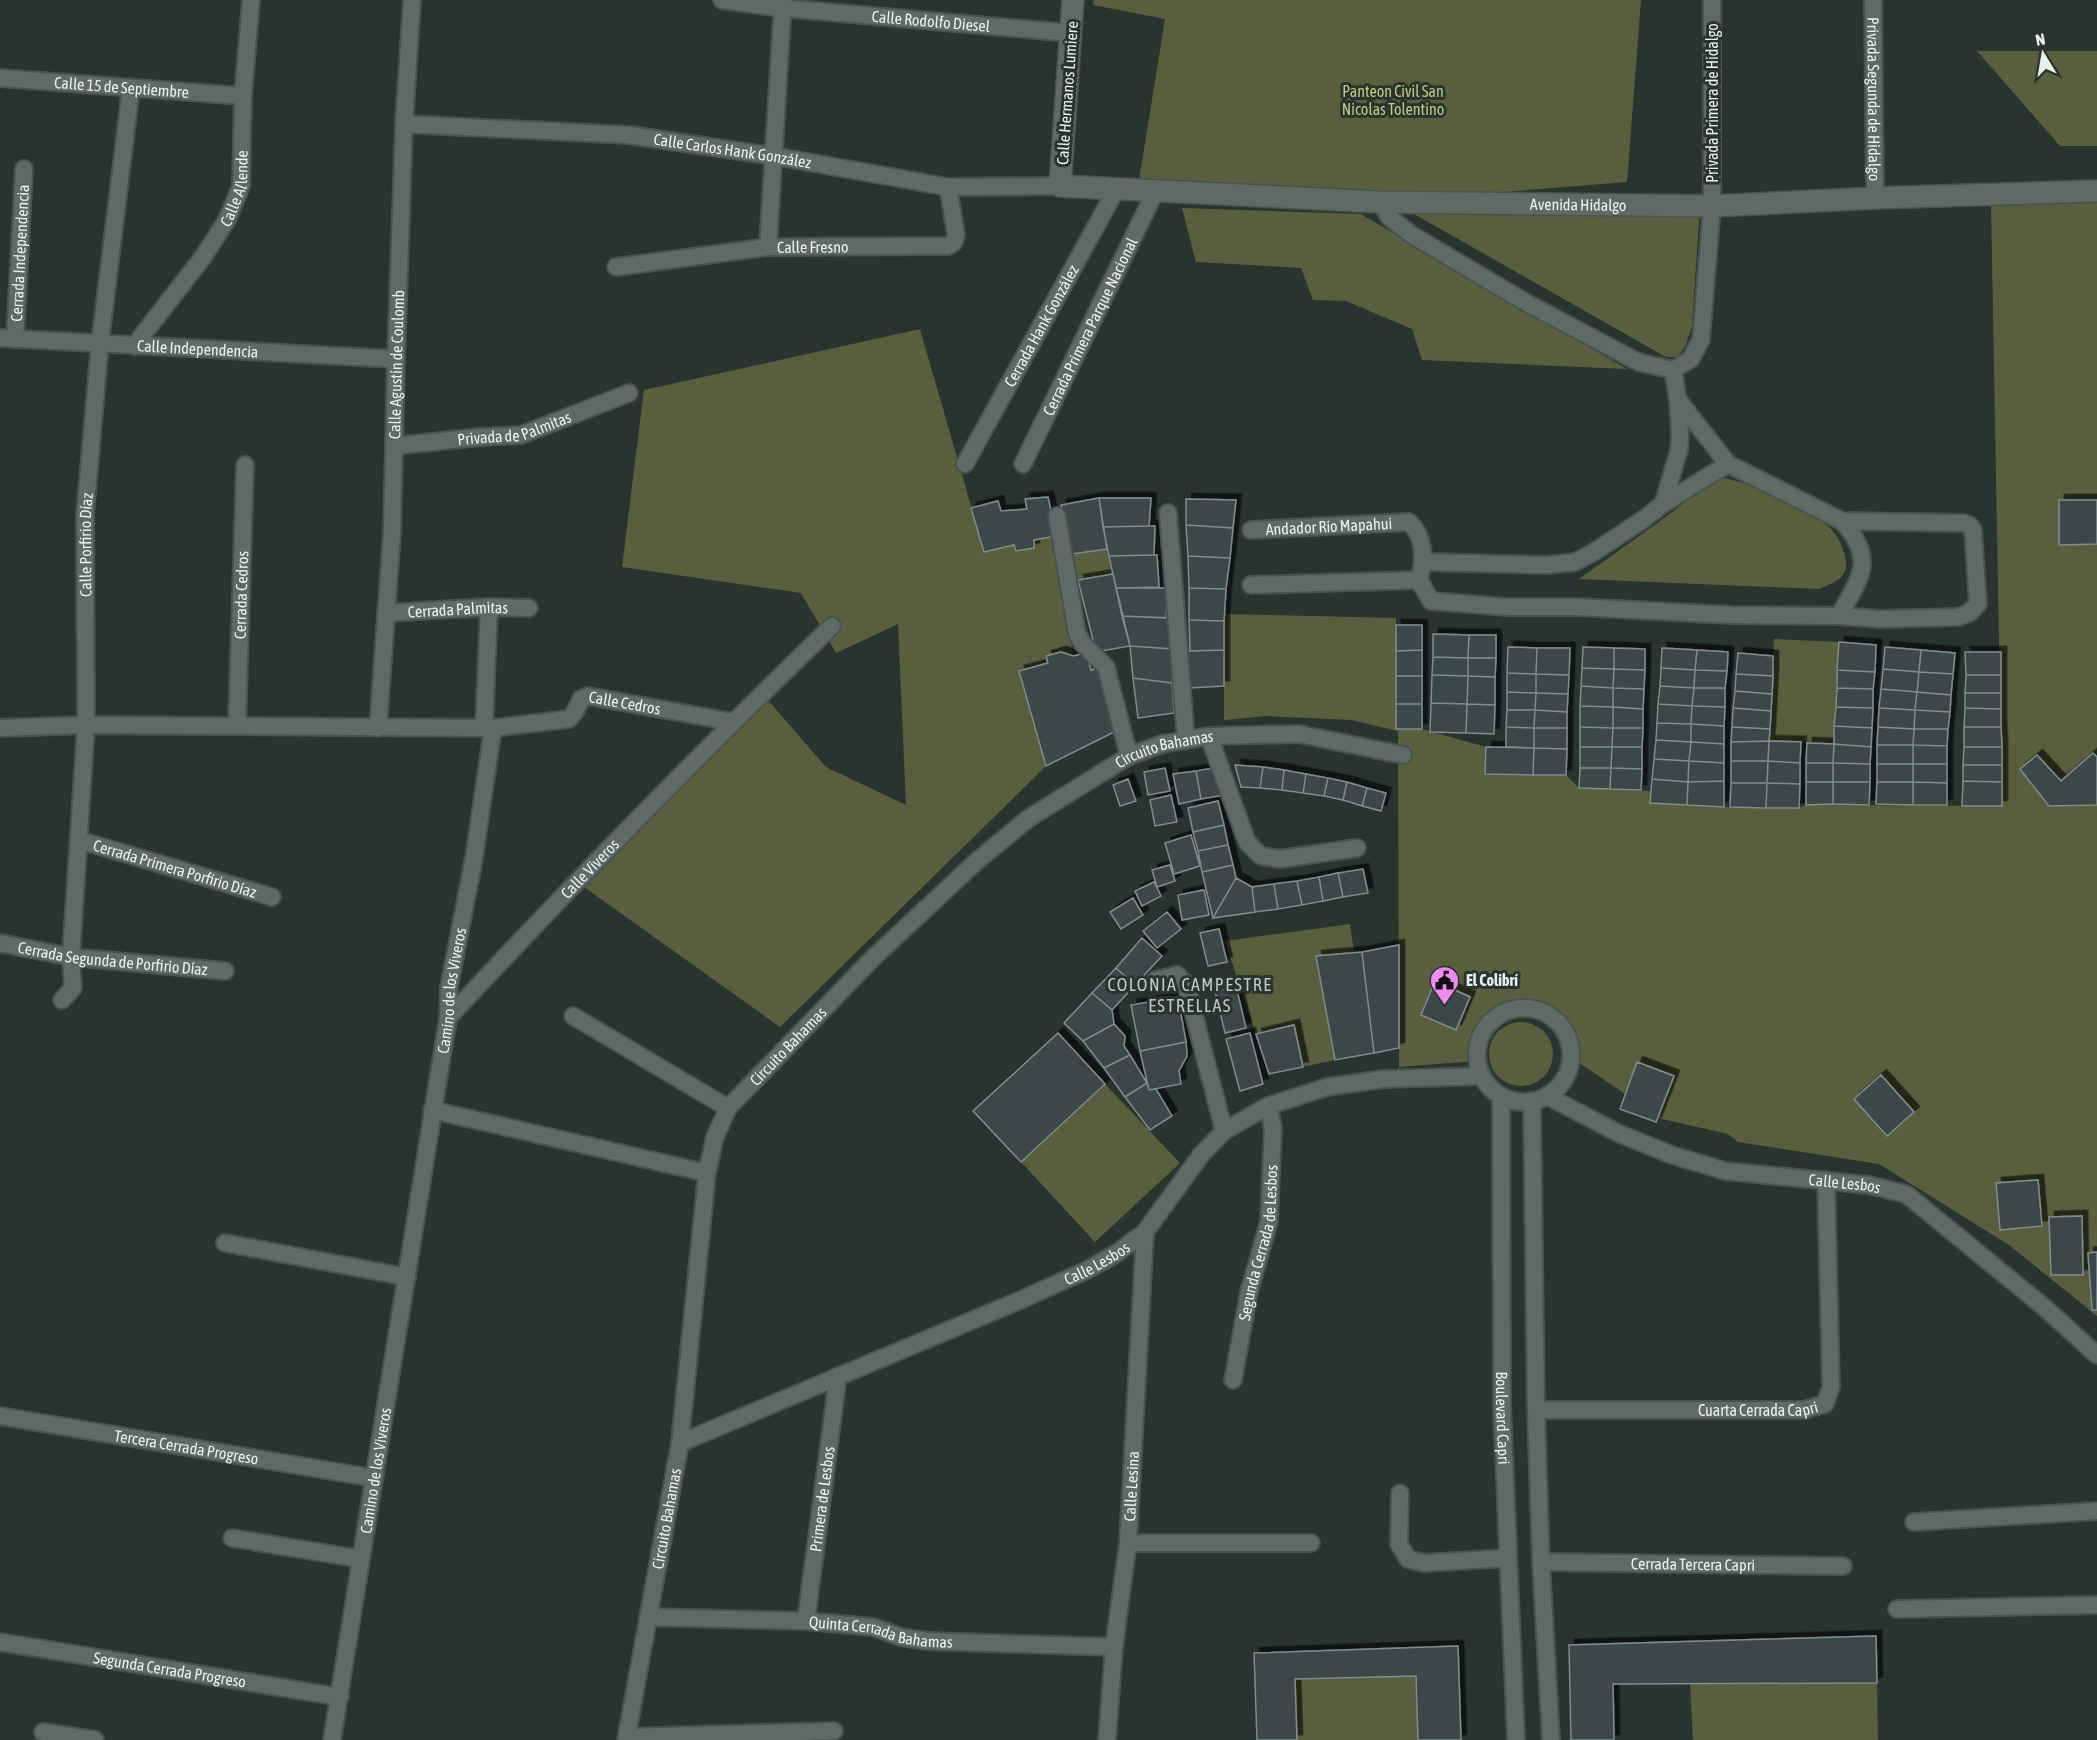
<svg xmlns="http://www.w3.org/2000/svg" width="2097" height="1740" font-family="'Asap Condensed',sans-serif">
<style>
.green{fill:#595e3d}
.building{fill:#3b4749;stroke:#7f8d8f;stroke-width:1.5;filter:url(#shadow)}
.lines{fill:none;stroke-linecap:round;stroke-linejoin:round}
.minor-casing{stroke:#485350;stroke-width:20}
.tertiary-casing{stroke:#485350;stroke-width:24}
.minor{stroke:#5d6a66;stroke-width:16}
.tertiary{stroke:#5d6a66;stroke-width:21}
.labels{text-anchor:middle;stroke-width:6;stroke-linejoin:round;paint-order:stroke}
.street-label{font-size:16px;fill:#e9f1ee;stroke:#283430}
.park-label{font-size:16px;fill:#bfc981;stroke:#283430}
.poi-label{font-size:16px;font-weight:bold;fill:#e9f1ee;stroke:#283430;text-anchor:start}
.neighbourhood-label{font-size:18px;letter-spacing:1.5px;fill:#bccac6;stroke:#283430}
</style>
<defs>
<filter id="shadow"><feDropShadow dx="5.5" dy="-5.5" stdDeviation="0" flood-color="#0009"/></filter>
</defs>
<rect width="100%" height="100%" fill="#283430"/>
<path class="green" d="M1094,0H1641L1627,182L1380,202L1138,186L1165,19L1093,5Z
M1977,51H2097V146H2060Z
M2097,201V1316L2009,1245L1879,1164L1738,1142L1728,1134L1662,1119L1572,1058C1571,1047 1570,1036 1563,1027C1543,1001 1503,1003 1484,1030C1478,1039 1477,1050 1476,1061L1399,1067L1398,731L1351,720L1267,716L1224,720V614L1396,618V729H1422L1486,747L1485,774L1566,775L1579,788L1651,791V803C1689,806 1726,807 1764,808C1778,808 1794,810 1806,805L2002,806L1991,203Z
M1182,208L1361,214L1627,369L1422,360L1412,329L1346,301L1313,300L1301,268L1196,262Z
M1700,208L1692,326L1686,345L1678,357H1666L1414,214Z
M920,329L984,551L1014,545L1017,551L1034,548V540L1056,536L1073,656L1061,652L1046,656L1048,663L1019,672L1046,766L780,1027L584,887L767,699L826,767L906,805L898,624L836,653L801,593L622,567L644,390Z
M1724,478C1761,486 1836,512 1844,553C1846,561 1848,568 1843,575C1839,581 1826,586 1819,589L1579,579L1667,516L1685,502L1692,490L1699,483Z
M1107,549L1113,574L1078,580L1072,554Z
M1774,639L1839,642L1834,744L1769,741Z
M1350,924L1354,952L1316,957L1335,1060L1269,1074L1225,941Z
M1489 1054a32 32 0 1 1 64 0a32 32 0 1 1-64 0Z
M1105,1084L1180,1163L1095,1242L1021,1162Z
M1416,1676L1418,1740H1297L1295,1679Z
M1877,1683L1878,1740H1693L1690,1684Z"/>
<path class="building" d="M1048,497L1056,536L1034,540V548L1016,551L1014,545L984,552L971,508L998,501L1001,511L1027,509L1025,499Z
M1099,498H1151L1149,526L1103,527Z
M1099,498L1107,549L1072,554L1061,505Z
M1186,499L1236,500L1233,528L1186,525Z
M2059,500H2097V544L2059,545Z
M1186,525L1233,528L1230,558L1188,556Z
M1149,526H1155L1154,555L1109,556L1103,527Z
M1154,555H1157L1159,587L1116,588L1109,556Z
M1188,556L1230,558L1226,589L1189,588Z
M1113,574L1130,646L1096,652L1078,580Z
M1116,588H1168L1166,618L1122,616Z
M1189,588L1226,589L1224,621L1189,620Z
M1122,616L1173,618V649L1130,646Z
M1189,620L1224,621V650L1190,651Z
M1396,625H1422V650L1396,651Z
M1433,634L1469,635L1468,658L1433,657Z
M1469,635H1496V658H1468Z
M1839,642L1876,645L1875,672L1837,670Z
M1130,646L1173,649L1172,683L1133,678Z
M1508,647L1537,648L1536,674L1507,673Z
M1583,647L1614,648V669L1582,668Z
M1885,647L1921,650L1919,672L1883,669Z
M1537,648H1570L1569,675L1536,674Z
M1614,648L1645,649V670L1614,669Z
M1662,648L1697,650L1695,670L1661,668Z
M1224,650V686L1190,688L1186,651Z
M1422,650V676H1396V651Z
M1697,650L1728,652L1727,671L1695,670Z
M1921,650L1955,653L1953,674L1919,672Z
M1061,652L1073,656L1086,653L1091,670L1104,666L1120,729L1046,766L1019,671L1048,663L1046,656Z
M1965,652H2001V675H1966Z
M1738,653L1773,656V676L1736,674Z
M1433,657L1468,658V676L1432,675Z
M1468,658H1496L1495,677L1468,676Z
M1582,668L1614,669L1613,688L1581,686Z
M1661,668L1695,670L1694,688L1660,686Z
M1614,669L1645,670L1644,689L1613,688Z
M1883,669L1919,672L1917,692L1881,689Z
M1695,670L1727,671L1725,688H1694Z
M1837,670L1875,672L1873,689L1837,688Z
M1919,672L1953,674L1951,695L1917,692Z
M1507,673L1536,674V693L1507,692Z
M1536,674L1569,675L1568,694L1536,693Z
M1736,674L1773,676L1772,694L1735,691Z
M1432,675L1468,676L1467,704L1431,703Z
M1966,675H2001V693H1965Z
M1396,676H1422V704H1396Z
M1468,676L1495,677V705L1467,704Z
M1133,678L1172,683L1174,713L1138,718Z
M1581,686L1613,688V707L1580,706Z
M1660,686L1694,688L1692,706L1658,704Z
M1613,688L1644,689L1643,709L1613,707Z
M1694,688H1725V707L1692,706Z
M1837,688L1873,689V708L1836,707Z
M1881,689L1917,692L1915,710L1879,708Z
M1735,691L1772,694L1771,711L1733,708Z
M1507,692L1536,693L1535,710H1507Z
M1917,692L1951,695L1950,712L1915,710Z
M1536,693L1568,694L1567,712L1535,710Z
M1965,693H2001V709L1965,708Z
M1431,703L1467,704L1466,733L1430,732Z
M1396,704H1422V729H1396Z
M1467,704L1495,705L1494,734L1466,733Z
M1658,704L1692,706L1691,724L1657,723Z
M1580,706L1613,707V728L1580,727Z
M1692,706L1725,707L1724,726L1691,724Z
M1613,707L1643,709V728H1613Z
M1836,707L1873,708L1872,728L1834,726Z
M1733,708L1771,711L1770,729L1732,727Z
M1879,708L1915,710L1914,729L1878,727Z
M1965,708L2001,709V727H1964Z
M1507,710H1535L1534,728L1506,727Z
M1535,710L1567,712V728H1534Z
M1915,710L1950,712L1948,729H1914Z
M1657,723L1691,724V742L1656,740Z
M1691,724L1724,726V744L1691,742Z
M1834,726L1872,728L1871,747L1834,744Z
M1506,727L1534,728V748L1506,747Z
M1580,727L1613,728L1612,747H1580Z
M1732,727L1770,729L1769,741L1731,742Z
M1878,727L1914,729L1913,745H1877Z
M1964,727H2001L2002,747H1964Z
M1534,728H1567V749L1534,748Z
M1613,728H1643L1642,747H1612Z
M1914,729H1948L1947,746L1913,745Z
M1656,740L1691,742L1689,761L1654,759Z
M1769,741L1801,742L1800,763L1768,761Z
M1769,741L1768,761H1731V742Z
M1691,742L1724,744V763L1689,761Z
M1807,743L1834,744L1833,763H1806Z
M1834,744L1871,747L1870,764L1833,763Z
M1877,745H1913V764H1877Z
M1913,745L1947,746V764H1913Z
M1486,747L1534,748L1533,775L1485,774Z
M1580,747H1612L1611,768H1580Z
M1612,747H1642V769L1611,768Z
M1964,747H2002V765H1963Z
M1534,748L1567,749L1566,775H1533Z
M2093,753L2097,757V805L2049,806L2020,769L2037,755L2061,781Z
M1654,759L1689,761L1688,782L1652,779Z
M1689,761L1724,763V781L1688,782Z
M1731,761H1768L1767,783H1731Z
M1768,761L1800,763V784L1767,783Z
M1806,763H1833V782H1806Z
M1833,763L1870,764V782H1833Z
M1877,764H1913V782H1877Z
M1913,764H1947V783L1913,782Z
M1235,765L1263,767L1260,788L1241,787Z
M1963,765H2002V782L1963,781Z
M1219,767L1225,795L1201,799L1196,771Z
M1263,767L1284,770L1282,790L1260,788Z
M1165,768L1170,791L1148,795L1144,772Z
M1580,768H1611L1610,789L1579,788Z
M1611,768L1642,769L1641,790L1610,789Z
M1284,770L1306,774L1303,793L1282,790Z
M1196,771L1201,799L1179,804L1173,774Z
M1306,774L1328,778L1324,796L1303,793Z
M1328,778L1347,782L1343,800L1324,796Z
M1128,779L1136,801L1120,806L1113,785Z
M1652,779L1688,782L1687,805L1650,803Z
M1724,781V807L1687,805L1688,782Z
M1963,781L2002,782V806H1962Z
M1347,782L1367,788L1362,806L1343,800Z
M1806,782H1833V804L1806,805Z
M1833,782H1870L1869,805L1833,804Z
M1877,782H1913V805L1876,804Z
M1913,782L1947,783V805H1913Z
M1731,783H1767L1766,808L1730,807Z
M1767,783L1800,784L1799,808H1766Z
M1367,788L1386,793L1381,811L1362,806Z
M1171,795L1177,822L1155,826L1150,800Z
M1218,801L1224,825L1193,832L1188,808Z
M1224,825L1228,845L1198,851L1193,832Z
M1191,835L1200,866L1174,874L1165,843Z
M1228,845L1233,865L1202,872L1198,851Z
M1170,865L1175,881L1157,887L1152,870Z
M1233,865L1236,878L1213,918L1202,872Z
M1363,869L1368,893L1343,897L1338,873Z
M1338,873L1343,897L1323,901L1319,877Z
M1319,877L1323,901L1302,905L1297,881Z
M1236,878L1252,887L1255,912L1213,918Z
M1297,881L1302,905L1278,909L1274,884Z
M1154,882L1161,896L1142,906L1135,891Z
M1274,884L1278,909L1255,912L1252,887Z
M1204,890L1209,915L1182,920L1178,895Z
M1133,898L1143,915L1121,929L1110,912Z
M1167,912L1181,929L1157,948L1143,931Z
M1219,929L1227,962L1208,966L1200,933Z
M1142,938L1162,956L1135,985L1116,968Z
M1399,945V1048L1374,1053L1362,952Z
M1362,952L1374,1053L1335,1060L1316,956Z
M1116,968L1135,985L1112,1010L1092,993Z
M1435,981L1470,997L1456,1030L1421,1015Z
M1235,982L1246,1028L1225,1033L1214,987Z
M1092,993L1112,1010L1114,1024L1083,1041L1064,1023Z
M1178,997L1186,1042L1140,1051L1131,1005Z
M1114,1024L1125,1036L1124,1046L1130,1055L1104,1068L1083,1041Z
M1294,1025L1303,1067L1269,1074L1256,1034Z
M1058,1033L1105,1084L1021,1162L973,1111Z
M1250,1033L1263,1084L1240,1091L1226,1039Z
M1186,1042L1187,1056L1179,1071L1181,1084L1149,1090L1140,1051Z
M1130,1055L1147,1083L1125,1097L1104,1068Z
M1637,1062L1674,1076L1656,1122L1620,1109Z
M1881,1075L1914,1112L1887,1136L1854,1099Z
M1147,1083L1149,1090L1156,1089L1172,1116L1150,1130L1125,1097Z
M2038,1180L2042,1226L2000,1230L1996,1183Z
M2082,1216L2083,1275H2051L2049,1217Z
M2097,1252V1310H2092L2088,1253Z
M1876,1636L1877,1683L1613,1684L1614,1740H1571L1569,1645Z
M1458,1646L1461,1740H1418L1416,1676L1295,1679L1297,1740H1257L1254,1653Z"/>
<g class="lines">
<defs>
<g id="minor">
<path id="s1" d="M722,0L782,8L1070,33"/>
<path id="s2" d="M1873,0L1875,198"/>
<path id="s3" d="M0,78L243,96"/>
<path id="s4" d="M404,124L629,135L774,156L948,187L1060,186"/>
<path d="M1380,202L1390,218L1412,235L1525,302L1638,362L1673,370L1691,359L1701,340L1712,206V0"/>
<path d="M768,247L783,0"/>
<path id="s5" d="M616,267L768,247L948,246L954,242L956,234L948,187"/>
<path id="s6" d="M0,338L396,359"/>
<path id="s7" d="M15,339L24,169"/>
<path id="s8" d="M134,346L203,257L227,220L241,186L243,96L251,0"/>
<path id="s9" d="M394,446L480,437L521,435L629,393"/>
<path id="s10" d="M965,464L1117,188"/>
<path id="s11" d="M1023,464L1156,190"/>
<path d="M1663,504L1728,464"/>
<path d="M1168,513L1186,740"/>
<path d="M1057,516L1077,633L1082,643L1106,667L1129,756"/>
<path id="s12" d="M1251,530L1409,522C1425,537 1425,560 1419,580L1431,601L1507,607H1577L1731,615L1839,616L1880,619L1958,617L1969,613L1978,604L1973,530L1969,525L1963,523L1842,521L1728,464L1678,400L1673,370"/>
<path d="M1424,562L1548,565L1575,562L1594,552L1644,519L1663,504L1679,450L1680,434L1678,400"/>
<path d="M1251,585L1419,580"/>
<path id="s13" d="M386,613L489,607L529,608"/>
<path d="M1839,616C1861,577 1876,559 1842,521"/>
<path id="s14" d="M237,725L245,465"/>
<path id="s15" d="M0,728L86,725L493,728L569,719L575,712L581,699L588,696L733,722"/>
<path id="s16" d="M378,728L392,532L396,359L404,124L412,0"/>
<path d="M484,728L489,607"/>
<path d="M1209,736L1247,842L1261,856L1280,859L1357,848"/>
<path id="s17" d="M79,840L272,897"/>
<path id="s18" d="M0,943L71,957L225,971"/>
<path d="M1156,980L1177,975L1186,984L1224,1131"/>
<path id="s19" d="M62,1000L73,988L71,957L86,725L85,515L100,343L131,88"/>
<circle cx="1524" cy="1055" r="47"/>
<path d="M573,1016L728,1108"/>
<path id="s20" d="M448,1018C573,884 700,753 832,626"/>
<path id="s21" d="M1501,1096L1502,1407L1516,1740"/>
<path id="s22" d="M1547,1096L1620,1134L1672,1155L1725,1171L1869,1185L1906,1194L2044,1307L2097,1355"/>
<path d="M1532,1101L1536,1410L1541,1562L1551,1740"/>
<path d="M432,1110L707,1173"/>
<path d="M225,1243L407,1277"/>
<path id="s23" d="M1233,1380L1249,1292L1269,1221L1273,1128L1268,1106"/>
<path id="s24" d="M1536,1410H1803L1825,1404L1831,1387L1826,1180"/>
<path id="s25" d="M0,1416L374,1478"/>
<path id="s26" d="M680,1443L1023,1299L1087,1270L1117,1253L1145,1232L1201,1155L1224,1131L1268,1106L1327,1087L1384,1079L1482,1076"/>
<path d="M1400,1493L1399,1544L1408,1559L1424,1563L1508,1558"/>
<path d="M1914,1522L2097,1511"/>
<path d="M232,1538L361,1559"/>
<path d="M1128,1543H1311"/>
<path id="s27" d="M1541,1562L1843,1566"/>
<path d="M1897,1609L2097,1605"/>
<path id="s28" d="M648,1617L806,1621L873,1627L901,1637L927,1641L1114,1647"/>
<path id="s29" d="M806,1621L838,1376"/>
<path id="s30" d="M0,1642L340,1697"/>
<path d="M43,1732L95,1740"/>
<path d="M627,1737L834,1731"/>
<path id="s31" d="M332,1740L448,1018L449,987L474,858L493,728"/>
<path id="s32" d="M626,1740L680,1443L707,1173L715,1137L728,1108L873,958L978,860L1029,818L1129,756L1162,744L1209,736L1299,734L1403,755"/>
<path id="s33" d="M1107,1740L1114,1647L1128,1543L1145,1232"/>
</g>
<g id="tertiary">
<path id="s34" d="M1073,0L1060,186L1380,202L1712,206L1875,198L2097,191"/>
</g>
</defs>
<use href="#minor" class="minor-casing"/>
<use href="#tertiary" class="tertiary-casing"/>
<use href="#minor" class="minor"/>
<use href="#tertiary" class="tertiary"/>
</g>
<defs>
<symbol id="civic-pin" viewBox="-11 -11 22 30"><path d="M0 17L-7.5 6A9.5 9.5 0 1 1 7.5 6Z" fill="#f38af1" stroke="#283430"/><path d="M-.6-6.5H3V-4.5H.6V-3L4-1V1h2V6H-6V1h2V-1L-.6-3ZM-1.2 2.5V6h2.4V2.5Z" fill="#111"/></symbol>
</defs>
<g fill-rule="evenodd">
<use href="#civic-pin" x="1428" y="964" width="33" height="45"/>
</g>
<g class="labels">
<g class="street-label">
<text dy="6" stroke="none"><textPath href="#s1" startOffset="210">Calle Rodolfo Diesel</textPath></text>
<text dy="6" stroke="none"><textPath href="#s3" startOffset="122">Calle 15 de Septiembre</textPath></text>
<text transform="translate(1067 93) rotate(-86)" y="6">Calle Hermanos Lumiere</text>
<text dy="6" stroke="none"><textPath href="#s2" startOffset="99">Privada Segunda de Hidalgo</textPath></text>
<text transform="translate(1712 103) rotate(-90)" y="6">Privada Primera de Hidalgo</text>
<text dy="6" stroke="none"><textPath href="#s4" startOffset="330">Calle Carlos Hank González</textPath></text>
<text dy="6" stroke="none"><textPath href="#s8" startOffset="190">Calle Allende</textPath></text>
<text dy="6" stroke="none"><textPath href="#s34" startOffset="705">Avenida Hidalgo</textPath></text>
<text dy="6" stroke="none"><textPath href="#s5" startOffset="198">Calle Fresno</textPath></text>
<text dy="6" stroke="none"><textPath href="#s7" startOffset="86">Cerrada Independencia</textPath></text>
<text dy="6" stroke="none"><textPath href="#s10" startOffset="158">Cerrada Hank González</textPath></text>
<text dy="6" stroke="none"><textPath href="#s11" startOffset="153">Cerrada Primera Parque Nacional</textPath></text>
<text dy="6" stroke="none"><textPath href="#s6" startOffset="198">Calle Independencia</textPath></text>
<text dy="6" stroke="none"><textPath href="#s16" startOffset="364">Calle Agustín de Coulomb</textPath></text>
<text dy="6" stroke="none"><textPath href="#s9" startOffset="122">Privada de Palmitas</textPath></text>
<text dy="6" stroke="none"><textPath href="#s12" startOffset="78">Andador Río Mapahui</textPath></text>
<text dy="6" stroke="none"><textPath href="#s19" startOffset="460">Calle Porfirio Díaz</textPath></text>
<text dy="6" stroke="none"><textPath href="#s14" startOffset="130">Cerrada Cedros</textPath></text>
<text dy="6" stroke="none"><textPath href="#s13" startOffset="72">Cerrada Palmitas</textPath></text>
<text dy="6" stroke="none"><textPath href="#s15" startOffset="638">Calle Cedros</textPath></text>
<text dy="6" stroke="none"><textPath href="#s32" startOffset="1214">Circuito Bahamas</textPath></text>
<text dy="6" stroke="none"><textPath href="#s17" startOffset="100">Cerrada Primera Porfirio Díaz</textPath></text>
<text dy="6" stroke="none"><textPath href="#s20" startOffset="206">Calle Viveros</textPath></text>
<text dy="6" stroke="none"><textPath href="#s18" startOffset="114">Cerrada Segunda de Porfirio Díaz</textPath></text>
<text dy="6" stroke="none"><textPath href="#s31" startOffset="759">Camino de los Viveros</textPath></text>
<text dy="6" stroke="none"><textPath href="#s32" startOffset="728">Circuito Bahamas</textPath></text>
<text dy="6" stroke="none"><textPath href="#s22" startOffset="314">Calle Lesbos</textPath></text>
<text dy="6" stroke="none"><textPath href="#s23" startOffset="140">Segunda Cerrada de Lesbos</textPath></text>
<text dy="6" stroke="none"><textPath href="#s26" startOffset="454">Calle Lesbos</textPath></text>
<text dy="6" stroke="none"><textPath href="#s24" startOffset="222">Cuarta Cerrada Capri</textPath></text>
<text dy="6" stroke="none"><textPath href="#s21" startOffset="322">Boulevard Capri</textPath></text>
<text dy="6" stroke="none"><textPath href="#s25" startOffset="189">Tercera Cerrada Progreso</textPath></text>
<text dy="6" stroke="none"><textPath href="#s31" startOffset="273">Camino de los Viveros</textPath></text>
<text dy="6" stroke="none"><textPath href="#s33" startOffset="255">Calle Lesina</textPath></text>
<text dy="6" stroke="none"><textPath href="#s29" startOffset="123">Primera de Lesbos</textPath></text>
<text dy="6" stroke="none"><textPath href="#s32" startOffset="225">Circuito Bahamas</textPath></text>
<text dy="6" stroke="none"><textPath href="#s27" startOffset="152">Cerrada Tercera Capri</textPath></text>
<text dy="6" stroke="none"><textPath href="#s28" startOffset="234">Quinta Cerrada Bahamas</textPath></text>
<text dy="6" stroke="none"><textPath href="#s30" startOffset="172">Segunda Cerrada Progreso</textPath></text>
</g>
<g class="park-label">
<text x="1393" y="97">Panteon Civil San<tspan x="1393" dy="18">Nicolas Tolentino</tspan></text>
</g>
<g class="poi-label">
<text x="1466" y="986">El Colibrí</text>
</g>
<g class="neighbourhood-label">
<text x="1190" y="991">COLONIA CAMPESTRE<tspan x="1190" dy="21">ESTRELLAS</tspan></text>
</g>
</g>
<g transform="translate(2043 54) rotate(349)" stroke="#283430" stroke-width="4.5" paint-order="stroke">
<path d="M0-4.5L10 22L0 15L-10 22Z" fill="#e9f1ee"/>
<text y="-9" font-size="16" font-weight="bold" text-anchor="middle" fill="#e9f1ee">N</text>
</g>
</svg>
